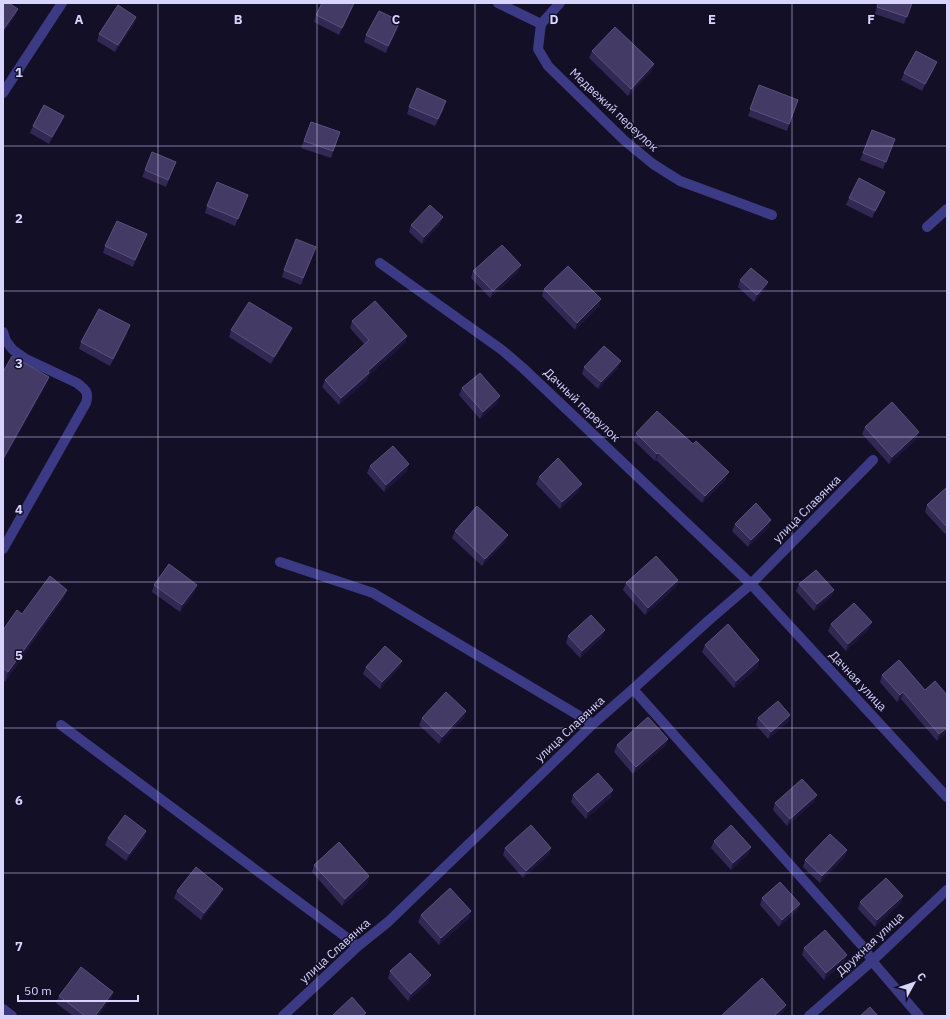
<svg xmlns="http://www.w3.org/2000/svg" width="950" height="1019" font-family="'IBM Plex Sans',sans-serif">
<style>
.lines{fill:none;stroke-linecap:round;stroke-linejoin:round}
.minor{stroke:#3d3a85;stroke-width:10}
.wall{fill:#312854}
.shaded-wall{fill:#1d163a}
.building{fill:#433a66;stroke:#5a527e}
.grid{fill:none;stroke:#d9d4ff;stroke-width:1;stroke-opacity:0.55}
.labels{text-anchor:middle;stroke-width:3;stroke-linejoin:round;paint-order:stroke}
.street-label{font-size:12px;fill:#d9d4ff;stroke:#130f26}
.grid-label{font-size:13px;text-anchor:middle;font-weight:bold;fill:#d9d4ff;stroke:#130f26;stroke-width:3;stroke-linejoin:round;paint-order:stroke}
</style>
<rect width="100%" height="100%" fill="#130f26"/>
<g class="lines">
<path class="minor" d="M498,3L541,24L538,49L548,66L625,141L653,164L680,181L772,215
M541,24L560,3
M3,93L62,3
M927,227L947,209
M380,263L502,350L523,368L751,584L947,797
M3,332L6,341L13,350L26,359L77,383C86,390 89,392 86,403L3,549
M280,562L373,593L593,724
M633,689L865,949L872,961L919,1016
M61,725L358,946
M3,1009L12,1016
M283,1016L358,946L388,922L593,724L633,689L708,621L751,584L873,460
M809,1016L872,961L947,890"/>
</g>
<path class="wall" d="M878,3H912L904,24L875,14Z
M353,7L339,35L314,22L316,15Z
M136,17L134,24L115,52L97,41L99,34Z
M398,28L386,53L364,42L366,35Z
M592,51L652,71L628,96L589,58Z
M934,69L922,91L901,80L904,73Z
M759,85L798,100L787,131L748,116Z
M409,107L444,108L435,126L407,114Z
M64,116L61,123L49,144L30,133L33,126Z
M311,122L340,132L331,158L301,148Z
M895,139L883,169L860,160L863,153Z
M176,162L166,187L142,177L145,170Z
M885,192L882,199L872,218L846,205L849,198Z
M248,195L235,226L205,213L207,206Z
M440,224L422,244L409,232L411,225Z
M147,234L133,267L103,253L105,246Z
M316,247L301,285L282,277L284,270Z
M521,265L518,272L490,298L471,278L473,271Z
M740,280L768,282L765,289L754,302L738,287Z
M544,289L599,306L575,330L542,296Z
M352,321L407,336L405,343L368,376L367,380L339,405L322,387L325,380L365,345L350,328Z
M292,328L289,335L271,364L229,337L231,330Z
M128,332L110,366L79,349L81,342Z
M584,367L618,368L598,389L582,374Z
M462,388L498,403L480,419L459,395Z
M865,427L917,439L889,464L862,434Z
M636,433L726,479L702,503L656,460L655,461L633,440Z
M370,466L407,471L384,492L367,473Z
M539,477L579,491L560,509L536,484Z
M947,487V532L945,534L925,512L927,505Z
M735,524L769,527L748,547L732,531Z
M455,531L505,542L482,566L452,538Z
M678,580L676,587L645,615L623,590L626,583Z
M799,584L834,590L831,597L814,611L796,591Z
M154,585L195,592L180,612L152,592Z
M67,590L63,599L5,682L3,680V630L22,614Z
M872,622L869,629L846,651L828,631L831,624Z
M605,630L602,637L580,658L566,643L568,636Z
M705,645L759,660L757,668L734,688L702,652Z
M402,661L399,668L380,689L363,674L366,667Z
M882,675L925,690L947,695V732L937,741L901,699L897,702L880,682Z
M466,711L464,718L439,744L419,725L422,718Z
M790,715L788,722L768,739L756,725L758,718Z
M668,739L665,746L633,774L614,752L617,745Z
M573,795L611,797L586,819L571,802Z
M814,802L787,826L773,810L775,803Z
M146,831L144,838L126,861L105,845L108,838Z
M714,841L751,847L748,854L731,870L711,848Z
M505,848H551L549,855L523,878L503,855Z
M847,850L845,857L820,883L803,867L805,860Z
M314,865L369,876L367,884L342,906L312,872Z
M177,891L220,896L201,920L174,898Z
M903,896L901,903L875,927L858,909L860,902Z
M762,898L800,904L797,911L779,927L760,905Z
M471,911L469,918L439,945L418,922L421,915Z
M804,948L847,955L844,962L824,980L802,955Z
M390,971L429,982L408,1001L388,978Z
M113,992L111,999L98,1016H73L56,1003L59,996Z"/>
<path class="shaded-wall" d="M354,3L353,7L339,35L342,28Z
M18,9L15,16L3,34V30Z
M136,17L134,24L115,52L118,45Z
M400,21L398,28L386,53L388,46Z
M937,62L934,69L922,91L925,84Z
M654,64L652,71L628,96L631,89Z
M64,116L61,123L49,144L52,137Z
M885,192L882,199L872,218L875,211Z
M443,217L440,224L422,244L424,237Z
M147,234L144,241L133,267L135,260Z
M521,265L518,272L490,298L493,291Z
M768,282L765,289L754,302L757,295Z
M601,299L599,306L575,330L577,323Z
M130,325L128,332L110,366L113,359Z
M292,328L289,335L271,364L274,357Z
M407,336L405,343L368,376L367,380L339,405L341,398L368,371Z
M621,361L618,368L598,389L601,382Z
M49,377L47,384L3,462V459Z
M500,396L498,403L480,419L483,412Z
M919,432L917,439L889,464L892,457Z
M659,453L656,460L655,461L657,454Z
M409,464L407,471L384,492L386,485Z
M729,472L726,479L702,503L705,496Z
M582,484L579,491L560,509L562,502Z
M771,520L769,527L748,547L751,540Z
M508,535L505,542L482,566L485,559Z
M678,580L676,587L645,615L648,608Z
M197,585L195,592L180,612L182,605Z
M67,590L63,599L5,682L8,672Z
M834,590L831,597L814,611L817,604Z
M872,622L869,629L846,651L848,644Z
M605,630L602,637L580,658L582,651Z
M759,660L757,668L734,688L736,681Z
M402,661L399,668L380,689L382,682Z
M903,692L901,699L897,702L900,695Z
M466,711L464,718L439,744L442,737Z
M790,715L788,722L768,739L771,732Z
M947,728V732L937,741L939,734Z
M668,739L665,746L633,774L636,767Z
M613,790L611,797L586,819L588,812Z
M817,795L814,802L787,826L790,819Z
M146,831L144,838L126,861L129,854Z
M751,847L748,854L731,870L733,863Z
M551,848L549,855L523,878L526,871Z
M847,850L845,857L820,883L822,876Z
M369,876L367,884L342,906L345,899Z
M223,889L220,896L201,920L204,913Z
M903,896L901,903L875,927L877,920Z
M800,904L797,911L779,927L782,920Z
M471,911L469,918L439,945L441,938Z
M847,955L844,962L824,980L826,973Z
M431,975L429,982L408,1001L411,994Z
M113,992L111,999L98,1016H95Z
M786,1005L784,1012L779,1016H774Z"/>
<path class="building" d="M3,3H9L18,9L3,30Z
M322,3H354L342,28L316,15Z
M878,3H912L907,17L877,7Z
M118,5L136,17L118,45L99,34Z
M379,11L400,21L388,46L366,35Z
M615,27L654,64L631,89L592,51Z
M916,51L937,62L925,84L904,73Z
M759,85L798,100L789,124L750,109Z
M417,88L446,101L438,119L409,107Z
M44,105L64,116L52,137L33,126Z
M311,122L340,132L333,151L304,141Z
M872,130L895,139L886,162L863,153Z
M152,152L176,162L168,180L145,170Z
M859,178L885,192L875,211L849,198Z
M217,182L248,195L238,219L207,206Z
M430,205L443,217L424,237L411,225Z
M117,221L147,234L135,260L105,246Z
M296,239L316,247L303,278L284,270Z
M502,245L521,265L493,291L473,271Z
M568,266L601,299L577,323L544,289Z
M751,268L768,282L757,295L740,280Z
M375,301L407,336L368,371L369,373L341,398L325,380L369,340L352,321Z
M249,302L292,328L274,357L231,330Z
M99,309L130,325L113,359L81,342Z
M604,346L621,361L601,382L584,367Z
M12,356L49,377L3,459V372Z
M480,373L500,396L483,412L462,388Z
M892,402L919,432L892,457L865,427Z
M657,411L693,444L696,441L729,472L705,496L659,453L657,454L636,433Z
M393,446L409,464L386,485L370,466Z
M558,458L582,484L562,502L539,477Z
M947,487V527L927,505Z
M756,503L771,520L751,540L735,524Z
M477,506L508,535L485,559L455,531Z
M656,556L678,580L648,608L626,583Z
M169,564L197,585L182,605L154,585Z
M816,570L834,590L817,604L799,584Z
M50,576L67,590L8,672L3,668V630L17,610L22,614Z
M854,603L872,622L848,644L831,624Z
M591,615L605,630L582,651L568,636Z
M728,624L759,660L736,681L705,645Z
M385,646L402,661L382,682L366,667Z
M899,660L925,690L935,681L947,695V728L939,734L903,692L900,695L882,675Z
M446,692L466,711L442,737L422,718Z
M778,701L790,715L771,732L758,718Z
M648,717L668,739L636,767L617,745Z
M598,773L613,790L588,812L573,795Z
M802,779L817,795L790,819L775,803Z
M125,815L146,831L129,854L108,838Z
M531,825L551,848L526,871L505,848Z
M731,825L751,847L733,863L714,841Z
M830,834L847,850L822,876L805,860Z
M339,842L369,876L345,899L314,865Z
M196,867L223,889L204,913L177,891Z
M886,878L903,896L877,920L860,902Z
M780,882L800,904L782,920L762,898Z
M450,888L471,911L441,938L421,915Z
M825,930L847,955L826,973L804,948Z
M410,953L431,975L411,994L390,971Z
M81,967L113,992L95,1016H85L59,996Z
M762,978L786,1005L774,1016H721Z
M352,997L366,1013L362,1016H334L333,1015Z
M870,1007L878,1016H860Z"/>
<path class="grid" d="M158,3V1016M317,3V1016M475,3V1016M633,3V1016M792,3V1016M3,146H947M3,291H947M3,437H947M3,582H947M3,728H947M3,873H947"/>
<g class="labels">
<g class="street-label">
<text transform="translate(614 110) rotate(43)" y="4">Медвежий переулок</text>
<text transform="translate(582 405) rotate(44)" y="4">Дачный переулок</text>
<text transform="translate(807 509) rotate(-45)" y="4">улица Славянка</text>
<text transform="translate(858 681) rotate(47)" y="4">Дачная улица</text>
<text transform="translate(570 729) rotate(-43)" y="4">улица Славянка</text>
<text transform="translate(870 944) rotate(-43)" y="4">Дружная улица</text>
<text transform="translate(335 951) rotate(-42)" y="4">улица Славянка</text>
</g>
</g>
<g class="grid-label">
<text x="79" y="24">A</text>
<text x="238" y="24">B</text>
<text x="396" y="24">C</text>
<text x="554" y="24">D</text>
<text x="712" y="24">E</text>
<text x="871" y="24">F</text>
<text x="19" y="77">1</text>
<text x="19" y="223">2</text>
<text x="19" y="368">3</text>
<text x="19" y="514">4</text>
<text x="19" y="660">5</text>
<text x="19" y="805">6</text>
<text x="19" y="951">7</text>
</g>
<rect width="950" height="1019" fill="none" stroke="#d9d4ff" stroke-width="8"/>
<g transform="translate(914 983) rotate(50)" stroke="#130f26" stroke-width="3" paint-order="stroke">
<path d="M0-3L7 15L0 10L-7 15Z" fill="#d9d4ff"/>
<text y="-6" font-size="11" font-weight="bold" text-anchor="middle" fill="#d9d4ff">С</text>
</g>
<path d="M18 995v6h120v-6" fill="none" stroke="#d9d4ff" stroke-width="2"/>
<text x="24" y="995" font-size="12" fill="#d9d4ff" stroke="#130f26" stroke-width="3" paint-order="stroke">50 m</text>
</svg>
